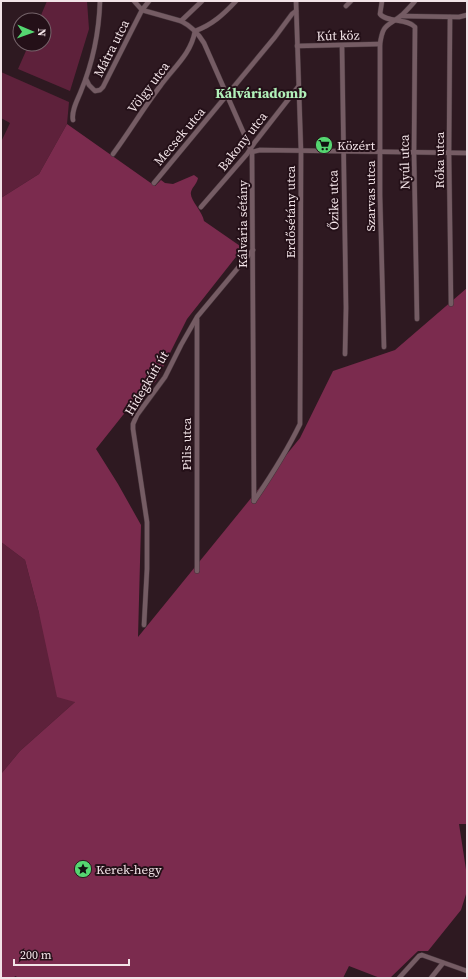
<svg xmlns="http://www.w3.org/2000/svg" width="468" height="979" font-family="'Source Serif 4',serif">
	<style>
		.green { fill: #5e213b }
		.forest { fill: #7b2b4e }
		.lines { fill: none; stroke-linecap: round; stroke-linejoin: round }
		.street-casing { stroke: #46353b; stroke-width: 5.5 }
		.street { stroke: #755c64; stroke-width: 4.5 }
		.labels { text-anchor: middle; stroke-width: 4; stroke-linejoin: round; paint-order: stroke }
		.street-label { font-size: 13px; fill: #f2e3e7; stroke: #241018 }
		.poi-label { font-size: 13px; fill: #f2e3e7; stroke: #241018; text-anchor: start }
		.neighbourhood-label { font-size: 14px; font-weight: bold; fill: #b1f1b9; stroke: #241018 }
	</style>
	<rect width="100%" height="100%" fill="#2e1921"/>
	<g class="green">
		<polygon points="47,1 87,1 89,29 70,91 18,69 29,44 44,44 44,20 39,20"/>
		<polygon points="1,72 69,102 67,124 39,174 1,198 1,142 10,123 1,118"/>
		<polygon points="1,542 25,560 39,613 75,702 20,751 1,774"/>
	</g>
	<path class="forest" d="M67,124L155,186L161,180L165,183L173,184L194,175L198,178C197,184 192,187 191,192C189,199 203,212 204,221L243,248L187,319L156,381L123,415L96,449L118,484L141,525L138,637L300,438L333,371L395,350L467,288V824H459L467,876V891L461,910L428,951H418L390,978H380L349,966L343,978H17L16,976L12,978H1V774L20,751L75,702L57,697L39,613L25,560L1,542V198L39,174Z"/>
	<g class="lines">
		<defs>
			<g id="street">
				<path d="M134,1L142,10L181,21C191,26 198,33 204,43L252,152L254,501"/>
				<path d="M382,1L380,14C387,23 407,18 415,27L414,153L417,319"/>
				<polyline points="346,6 351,1"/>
				<polyline points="401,16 459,17 467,15"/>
				<polyline points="450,17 449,153 451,304"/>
				<polyline points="181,21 202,1"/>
				<path d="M195,31C212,25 224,14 236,1"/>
				<polyline points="297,46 380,44"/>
				<polyline points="342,46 346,308 345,354"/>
				<polyline points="86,79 89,85 95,91 100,90 103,87 142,10 149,1"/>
				<path d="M73,120C71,111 78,99 81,91C93,62 99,32 100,1"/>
				<polyline points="252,152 260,150 467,153"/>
				<path d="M113,154C130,131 144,107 161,85C174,67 191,54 195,31"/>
				<polyline points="154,183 275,37 292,14 296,11"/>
				<polyline points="201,207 247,154 255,142 298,87"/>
				<path d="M384,347L380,195V44C383,23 387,27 402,15C406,11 411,6 415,1"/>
				<path d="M254,501C271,476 287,451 300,424L301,152L296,1"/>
				<polyline points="197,571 197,319"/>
				<polyline points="144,625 147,569 147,522 133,429 133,424 137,415 165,377 181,345 197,317 253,250"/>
				<polyline points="399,978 419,956 422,955 467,971"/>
				<polyline points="431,978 443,963"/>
			</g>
		</defs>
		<use href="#street" class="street-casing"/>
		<use href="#street" class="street"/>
	</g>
	<defs>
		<symbol id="supermarket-disc" viewBox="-11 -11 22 22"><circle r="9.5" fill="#55d671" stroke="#241018"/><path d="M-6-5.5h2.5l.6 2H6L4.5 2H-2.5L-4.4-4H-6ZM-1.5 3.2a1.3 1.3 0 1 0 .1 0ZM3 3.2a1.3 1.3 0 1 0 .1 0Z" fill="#111"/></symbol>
		<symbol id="sight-disc" viewBox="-11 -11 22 22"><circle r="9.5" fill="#55d671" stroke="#241018"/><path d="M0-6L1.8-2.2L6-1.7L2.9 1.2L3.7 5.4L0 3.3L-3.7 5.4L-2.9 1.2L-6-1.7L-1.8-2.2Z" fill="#111"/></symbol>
	</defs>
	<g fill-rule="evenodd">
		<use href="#supermarket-disc" x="314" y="135" width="20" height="20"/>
		<use href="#sight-disc" x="73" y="859" width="20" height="20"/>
	</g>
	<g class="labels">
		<g class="street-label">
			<text transform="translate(338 35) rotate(-1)" y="5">Kút köz</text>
			<text transform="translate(111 48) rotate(-63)" y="5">Mátra utca</text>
			<text transform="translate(148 87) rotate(-53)" y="5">Völgy utca</text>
			<text transform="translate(179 136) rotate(-50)" y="5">Mecsek utca</text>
			<text transform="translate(242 141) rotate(-52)" y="5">Bakony utca</text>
			<text transform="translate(439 160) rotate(-90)" y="5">Róka utca</text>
			<text transform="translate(404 162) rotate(-91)" y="5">Nyúl utca</text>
			<text transform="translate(370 196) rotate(-90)" y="5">Szarvas utca</text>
			<text transform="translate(333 200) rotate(-91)" y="5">Őzike utca</text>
			<text transform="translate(290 212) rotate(-90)" y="5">Erdősétány utca</text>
			<text transform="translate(242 224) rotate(-90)" y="5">Kálvária sétány</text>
			<text transform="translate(146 383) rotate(-59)" y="5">Hidegkúti út</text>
			<text transform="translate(186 444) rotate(-90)" y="5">Pilis utca</text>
		</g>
		<g class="poi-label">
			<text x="337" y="150">Közért</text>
			<text x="96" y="874">Kerek-hegy</text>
		</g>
		<g class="neighbourhood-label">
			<text x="261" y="98">Kálváriadomb</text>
		</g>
	</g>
	<rect width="468" height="979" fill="none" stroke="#f2e3e7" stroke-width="4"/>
	<g transform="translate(32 32) rotate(92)"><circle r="19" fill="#241018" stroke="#76646b"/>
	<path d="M0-3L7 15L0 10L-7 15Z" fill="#55d671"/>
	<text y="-6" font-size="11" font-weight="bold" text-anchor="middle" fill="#f2e3e7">N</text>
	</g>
	<path d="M14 959v6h115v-6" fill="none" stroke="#f2e3e7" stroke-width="2"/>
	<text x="20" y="959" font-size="12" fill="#f2e3e7" stroke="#241018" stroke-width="3" paint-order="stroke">200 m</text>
</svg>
